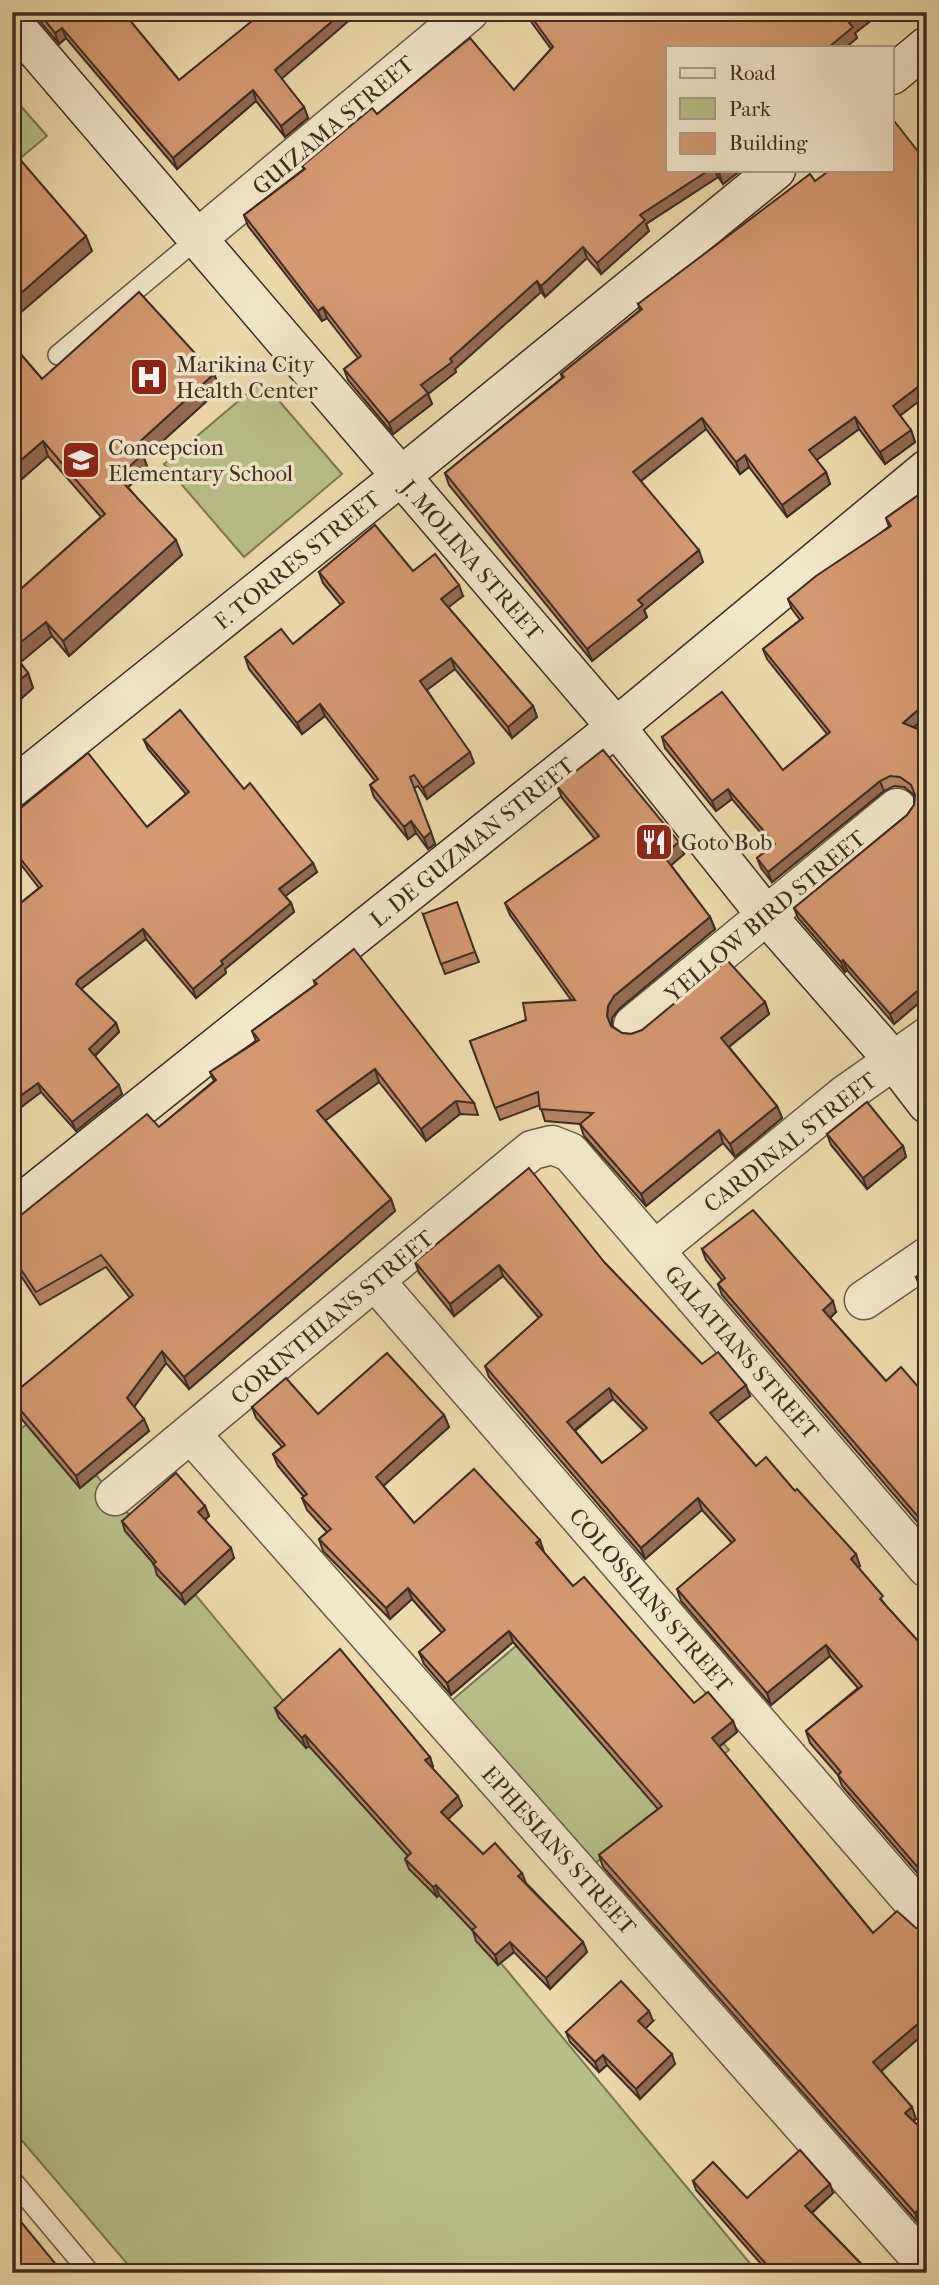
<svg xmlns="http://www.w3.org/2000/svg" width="939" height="2285" font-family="'IM FELL French Canon',serif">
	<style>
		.green { fill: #b9bf89; stroke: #7c7655; stroke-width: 2 }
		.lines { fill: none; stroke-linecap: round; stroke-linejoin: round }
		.lane-casing { stroke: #6a5844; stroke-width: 22 }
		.street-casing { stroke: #6a5844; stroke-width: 41 }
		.secondary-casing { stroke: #3e2d21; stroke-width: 41 }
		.lane { stroke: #f3e7c9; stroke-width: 19 }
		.street { stroke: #f3e7c9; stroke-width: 38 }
		.secondary { stroke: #f3e7c9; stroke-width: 38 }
		.wall { fill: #b58463; stroke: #3e2d21; stroke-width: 2; fill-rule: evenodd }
		.shaded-wall { fill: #936b50; stroke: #3e2d21; stroke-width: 2 }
		.building { fill: #d29973; stroke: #3e2d21; stroke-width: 2; fill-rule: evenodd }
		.labels { text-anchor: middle; stroke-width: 7; stroke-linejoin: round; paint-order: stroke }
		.street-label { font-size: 23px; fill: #3e2d21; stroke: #f3e7c9 }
		.poi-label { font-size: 23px; fill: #3e2d21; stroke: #f3e7c9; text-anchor: start }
	</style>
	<rect width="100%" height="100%" fill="#eddaac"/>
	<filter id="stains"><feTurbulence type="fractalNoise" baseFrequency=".00286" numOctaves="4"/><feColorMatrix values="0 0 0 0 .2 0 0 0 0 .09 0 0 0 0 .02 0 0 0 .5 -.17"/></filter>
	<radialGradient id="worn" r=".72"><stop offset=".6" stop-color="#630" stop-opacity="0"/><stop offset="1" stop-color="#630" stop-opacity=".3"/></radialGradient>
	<g class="green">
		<polygon points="12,96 47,136 12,165"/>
		<polygon points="262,381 342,474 244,557 164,464"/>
		<polygon points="43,1411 758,2273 135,2273 12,2129 12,1436"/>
		<polygon points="588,1585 729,1750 585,1872 444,1707"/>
	</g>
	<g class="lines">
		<defs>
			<g id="lane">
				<polyline points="58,355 198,238"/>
				<polyline points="12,2180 90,2273"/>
			</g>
			<g id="street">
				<polyline points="198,238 469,12"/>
				<polyline points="633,1025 897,808"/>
				<polyline points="655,1250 846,1094 927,1037"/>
				<polyline points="375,1281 927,1918"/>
				<polyline points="864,1300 927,1257"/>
				<polyline points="191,1434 927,2266"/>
				<polyline points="115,1496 532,1150 552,1145 570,1152 927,1568"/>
			</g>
			<g id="secondary">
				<polyline points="12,22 616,727 766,915 894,1061 927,1104"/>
				<polyline points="892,75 927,46"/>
				<polyline points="12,788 400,477 776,170"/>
				<polyline points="12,1210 616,727 927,469"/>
			</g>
		</defs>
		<use href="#lane" class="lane-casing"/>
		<use href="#street" class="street-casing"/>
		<use href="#secondary" class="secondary-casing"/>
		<use href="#lane" class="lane"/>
		<use href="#street" class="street"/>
		<use href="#secondary" class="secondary"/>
	</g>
	<g class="wall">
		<polygon points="32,12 123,12 179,80 281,78 304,107 308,118 285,137 256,101 177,169 66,38 59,44"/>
		<polygon points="524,12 882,12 855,33 857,38 846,47 668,47 668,170 741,170 723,184 718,177 646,224 649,231 601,274 587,258 545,297 541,292 455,369 456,372 428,394 432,404 393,434 348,380 344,369 358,358 327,318 322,321 248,226 244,215 304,169 302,166 377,114 514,90 551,49"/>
		<polygon points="638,304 900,416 911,430 915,442 885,464 859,429 816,460 826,472 830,484 787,517 749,467 740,474 706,429 641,481 703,562 644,610 647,617 592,661 449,485 445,473 562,378 561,374 640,310"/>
		<polygon points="12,344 42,379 214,374 220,389 144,458 148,469 128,487 182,555 69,656 52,636 20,662 28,673 33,688 12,707 12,597 101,517 48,456 14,486 12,484"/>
		<polygon points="927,489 927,716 914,727 927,733 927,996 894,1024 847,970 845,972 798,918 794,908 907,815 914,805 914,795 904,787 894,786 884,791 772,882 761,868 757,858 772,846 732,799 716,811 665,748 662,737 783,770 827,734 767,659 763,649 800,620 792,609 788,599 889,527 886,518"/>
		<polygon points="413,571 463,596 448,607 533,706 537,717 512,738 455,669 427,690 474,763 427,799 418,786 414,788 435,844 428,849 416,833 408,839 374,797 370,785 375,781 325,716 302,734 249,669 245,657 293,644 341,605 323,583 319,572"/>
		<polygon points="144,740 244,789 317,872 285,896 291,903 294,912 225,969 226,973 196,998 146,939 81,989 116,1023 119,1032 95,1056 122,1094 76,1131 41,1092 12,1114 12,910 39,888 12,853 12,815 147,827 186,794 148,749"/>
		<polygon points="557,786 684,854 671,865 710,917 715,929 619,1009 612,1018 612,1026 622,1033 631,1034 765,1002 769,1014 729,1047 777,1106 782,1118 735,1157 723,1143 646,1206 584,1136 580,1124 545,1121 540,1105 500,1120 470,1041 526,1020 571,1000 510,915 505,903 595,839 562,798"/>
		<polygon points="423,914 475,952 479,962 445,974"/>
		<polygon points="314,981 474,1103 478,1115 460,1114 426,1141 379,1082 325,1120 391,1199 395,1211 189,1389 166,1363 134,1407 149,1431 80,1488 14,1410 12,1404 12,1395 130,1298 106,1267 40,1305 12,1262 12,1217 21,1215 159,1127 214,1081 210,1072 256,1041 252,1031 315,985"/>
		<polygon points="827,1134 903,1146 906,1157 867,1189 831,1145"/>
		<polygon points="702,1249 836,1312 830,1318 886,1381 927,1397 927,1533 722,1295 718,1284 722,1280 706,1260"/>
		<path d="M415,1262L605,1263L702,1364L750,1396L717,1421L756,1466L860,1566L858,1568L887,1607L927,1651V1884L842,1786L838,1775L810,1743L806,1731L858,1688L830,1656L771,1705L681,1601L677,1589L732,1543L702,1510L645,1559L489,1377L485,1366L539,1318L503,1276L454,1316L419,1273ZM613,1399L644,1431L602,1463L575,1431Z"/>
		<polygon points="927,1270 927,1295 920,1288 916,1277"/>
		<polygon points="252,1407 318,1414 444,1415 449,1427 383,1486 414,1523 543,1552 573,1586 694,1703 733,1721 737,1732 719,1747 873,1933 916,1928 927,1928 927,2031 881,2071 916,2119 913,2121 927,2134 927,2216 919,2224 603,1867 599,1855 658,1809 513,1642 451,1695 424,1664 419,1652 442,1633 412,1599 390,1619 323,1551 319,1539 327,1532 307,1510 302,1498 304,1497 278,1466 273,1454 282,1447 256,1418"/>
		<polygon points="205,1506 209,1516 205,1520 234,1558 185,1604 157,1575 154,1564 125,1531 122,1521"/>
		<polygon points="275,1708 430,1757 433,1767 432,1768 462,1806 448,1819 483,1854 526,1883 583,1942 587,1952 550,1989 514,1952 498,1965 476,1941 473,1931 439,1895 437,1897 409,1869 405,1859 408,1856 309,1746 306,1748 279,1718"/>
		<polygon points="653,2021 645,2028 675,2064 640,2099 607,2065 599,2072 570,2042 566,2032"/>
		<polygon points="693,2181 747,2198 833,2193 812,2213 870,2273 769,2273 696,2190"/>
	</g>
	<g class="shaded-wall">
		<polygon points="343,12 359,12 279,81 275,70"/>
		<polygon points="864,12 882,12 855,33 857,38 846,47 829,47 849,23"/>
		<polygon points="62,28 66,38 59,44 55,33"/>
		<polygon points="253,90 256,101 177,169 173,158"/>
		<polygon points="304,107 308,118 285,137 281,126"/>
		<polygon points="709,170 715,170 718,177 646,224 649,231 601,274 597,263 640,215"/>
		<polygon points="723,170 741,170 723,184 719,173"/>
		<polygon points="86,236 92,251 12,320 12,301"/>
		<polygon points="583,247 587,258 545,297 541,286"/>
		<polygon points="537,281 541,292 455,369 456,372 428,394 432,404 393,434 389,423 421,385"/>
		<polygon points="323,307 327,318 322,321 318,311"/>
		<polygon points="214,374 220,389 144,458 148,469 124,491 118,477 135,446"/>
		<polygon points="927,380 927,395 897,418 893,406"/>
		<polygon points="855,417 859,429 814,462 809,450"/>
		<polygon points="702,418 706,429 637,484 633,472"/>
		<polygon points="911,430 915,442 885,464 880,452"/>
		<polygon points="43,441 48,456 14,486 12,482 12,468"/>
		<polygon points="745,455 749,467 740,474 736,462"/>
		<polygon points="826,472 830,484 787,517 782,505"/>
		<polygon points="176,540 182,555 69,656 63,641"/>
		<polygon points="699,550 703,562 644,610 647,617 592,661 587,649 638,600"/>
		<polygon points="459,585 463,596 445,610 441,599"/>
		<polygon points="46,622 52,636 16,666 12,655 12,649"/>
		<polygon points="451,658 455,669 424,692 420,681"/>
		<polygon points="28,673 33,688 12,707 12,687"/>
		<polygon points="927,702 927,716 907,733 903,723"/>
		<polygon points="320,704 325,716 302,734 297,723"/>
		<polygon points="533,706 537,717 512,738 508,727"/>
		<polygon points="470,752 474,763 427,799 423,788"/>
		<polygon points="880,781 884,791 772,882 768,872"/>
		<polygon points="728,789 732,799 716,811 712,801"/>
		<polygon points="411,821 416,833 408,839 404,827"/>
		<polygon points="431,832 435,844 428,849 424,838"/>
		<polygon points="679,842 684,854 668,868 663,855"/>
		<polygon points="313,863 317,872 283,898 279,889"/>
		<polygon points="291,903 294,912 225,969 226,973 196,998 193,989 221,961"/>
		<polygon points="710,917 715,929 619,1009 612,1018 611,1028 607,1016 608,1006 614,996"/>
		<polygon points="143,929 146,939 81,989 76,984 78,980"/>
		<polygon points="843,960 847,970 845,972 841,962"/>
		<polygon points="923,986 927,996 894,1024 890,1014"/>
		<polygon points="765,1002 769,1014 725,1050 721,1038"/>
		<polygon points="116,1023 119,1032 92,1058 89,1049"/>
		<polygon points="375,1069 379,1082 322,1123 317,1111"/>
		<polygon points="38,1083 41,1092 12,1114 12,1102"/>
		<polygon points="119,1085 122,1094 76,1131 72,1122"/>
		<polygon points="456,1101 460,1114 426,1141 421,1129"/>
		<polygon points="777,1106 782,1118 735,1157 730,1144"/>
		<polygon points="719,1130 723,1143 646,1206 641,1194"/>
		<polygon points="903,1146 906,1157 867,1189 863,1178"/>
		<polygon points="391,1199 395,1211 189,1389 184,1377"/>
		<polygon points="499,1265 503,1276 454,1316 450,1304"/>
		<polygon points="833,1301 836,1312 827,1320 823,1310"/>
		<polygon points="162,1351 166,1363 131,1411 127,1398"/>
		<polygon points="746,1385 750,1396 714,1424 710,1413"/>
		<polygon points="609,1388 613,1399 571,1433 567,1422"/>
		<polygon points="444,1415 449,1427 380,1489 376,1477"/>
		<polygon points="144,1419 149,1431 80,1488 76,1476"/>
		<polygon points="698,1498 702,1510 645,1559 641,1548"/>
		<polygon points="205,1506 209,1516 201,1523 198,1512"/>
		<polygon points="540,1540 544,1552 536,1543"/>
		<polygon points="231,1548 234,1558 185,1604 181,1594"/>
		<polygon points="856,1554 860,1566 855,1571 851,1559"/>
		<polygon points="408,1588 412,1599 390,1619 386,1608"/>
		<polygon points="509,1631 513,1642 451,1695 447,1683"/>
		<polygon points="826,1645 830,1656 771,1705 767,1693"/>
		<polygon points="733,1721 737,1732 716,1749 712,1738"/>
		<polygon points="305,1735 309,1746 306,1748 302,1738"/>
		<polygon points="430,1757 433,1767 429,1771 425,1760"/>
		<polygon points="458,1796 462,1806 445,1822 441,1812"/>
		<polygon points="522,1873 526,1883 522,1887 518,1876"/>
		<polygon points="436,1885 439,1895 437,1897 433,1887"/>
		<polygon points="510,1942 514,1952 498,1965 495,1955"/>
		<polygon points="583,1942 587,1952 550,1989 546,1978"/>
		<polygon points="649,2011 653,2021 642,2032 638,2021"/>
		<polygon points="927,2016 927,2031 878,2074 873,2062"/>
		<polygon points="672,2054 675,2064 640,2099 636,2089"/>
		<polygon points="603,2055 607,2065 599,2072 595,2062"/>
		<polygon points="912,2107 916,2119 909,2124 905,2113"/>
		<polygon points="830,2184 833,2193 808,2216 805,2206"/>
		<polygon points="927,2200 927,2216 919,2224 915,2213"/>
	</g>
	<g class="building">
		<polygon points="38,12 123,12 179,80 263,12 343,12 275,70 304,107 281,126 253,90 173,158 62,28 55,33"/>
		<polygon points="528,12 864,12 849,23 853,27 829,47 668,47 668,170 709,170 640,215 645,220 597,263 583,247 541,286 537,281 450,359 452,362 421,385 428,393 389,423 344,369 361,356 323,307 318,311 244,215 305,169 302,166 372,108 377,114 470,38 514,90 553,47"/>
		<polygon points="895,122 927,163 927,380 893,406 911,430 880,452 855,417 809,450 826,472 782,505 745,455 736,462 702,418 633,472 699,550 638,600 643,605 587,649 445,473 564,377 561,374 642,309 638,304 810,174 815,181 830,170 892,170 892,124"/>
		<polygon points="17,156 86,236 12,301 12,161"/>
		<polygon points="139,292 214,374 135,446 143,454 118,477 176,540 63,641 46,622 12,649 12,597 105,514 43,441 12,468 12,344 42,379"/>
		<polygon points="927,489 927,702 903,723 927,733 927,990 923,986 890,1014 843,960 841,962 794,908 907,815 914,805 915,795 911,785 900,777 890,776 880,781 768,872 757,858 775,844 728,789 712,801 662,737 722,692 783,770 830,732 763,649 803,618 788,599 816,576 891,526 886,518"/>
		<polygon points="375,525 413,571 435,554 459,585 441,599 533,706 508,727 451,658 420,681 470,752 423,788 414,775 410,777 431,832 424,838 411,821 404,827 370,785 378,779 320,704 297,723 245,657 281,629 293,644 344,602 319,572"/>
		<polygon points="12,653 28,673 12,687"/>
		<polygon points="180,710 244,789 250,783 313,863 279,889 291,903 221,961 223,964 193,989 143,929 78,980 76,984 116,1023 89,1049 119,1085 72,1122 38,1083 12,1102 12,910 42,886 12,848 12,815 88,753 147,827 189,792 144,740"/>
		<polygon points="603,750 679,842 663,855 710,917 614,996 608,1006 607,1016 611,1026 622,1033 631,1034 642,1030 727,960 765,1002 721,1038 777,1106 730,1144 719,1130 641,1194 580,1124 593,1113 540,1109 538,1092 495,1108 470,1041 526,1020 523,1003 575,1000 505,903 599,836 557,786"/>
		<polygon points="457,902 475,952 441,964 423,914"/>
		<polygon points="354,949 474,1103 456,1101 421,1129 375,1069 317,1111 391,1199 184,1377 162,1351 127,1398 144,1419 76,1476 12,1400 12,1395 133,1295 101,1255 36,1292 12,1256 12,1217 21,1215 147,1114 159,1127 216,1080 210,1072 259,1040 252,1031 317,984 314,981"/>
		<polygon points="867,1102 903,1146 863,1178 827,1134"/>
		<path d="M529,1168L605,1263L702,1364L718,1352L746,1385L710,1413L756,1466L766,1457L795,1491L797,1489L856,1554L851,1559L883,1596L880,1599L927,1651V1878L838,1775L841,1772L806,1731L862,1686L826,1645L767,1693L677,1589L735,1540L698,1498L641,1548L485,1366L542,1315L499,1265L450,1304L415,1262ZM609,1388L647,1428L602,1463L567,1422Z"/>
		<polygon points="753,1210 833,1301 823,1310 886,1381 901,1367 927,1397 927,1527 718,1284 725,1278 702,1249"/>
		<polygon points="927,1270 927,1289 916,1277"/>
		<polygon points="387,1353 444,1415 376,1477 414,1523 474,1469 540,1540 536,1543 573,1586 584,1577 694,1703 708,1692 733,1721 712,1738 873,1933 897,1911 916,1928 927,1928 927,2016 873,2062 912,2107 905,2113 927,2134 927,2200 915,2213 599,1855 662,1806 509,1631 447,1683 419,1652 445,1630 408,1588 386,1608 319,1539 331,1529 302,1498 307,1494 273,1454 285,1445 252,1407 286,1378 318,1414"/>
		<polygon points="176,1473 205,1506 198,1512 231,1548 181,1594 153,1564 156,1562 122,1521"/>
		<polygon points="340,1649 430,1757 425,1760 458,1796 441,1812 483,1854 495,1843 522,1873 518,1876 583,1942 546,1978 510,1942 495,1955 472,1930 476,1927 436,1885 433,1887 405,1859 411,1853 305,1735 302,1738 275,1708"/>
		<polygon points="621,1981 649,2011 638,2021 672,2054 636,2089 603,2055 595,2062 566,2032"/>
		<polygon points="800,2150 830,2184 805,2206 870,2273 774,2273 693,2181 713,2162 747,2198"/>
		<polygon points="12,2211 63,2273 12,2273"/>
	</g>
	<defs>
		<symbol id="hospital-square" viewBox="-11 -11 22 22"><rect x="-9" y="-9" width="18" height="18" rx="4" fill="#8f2418" stroke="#f3e7c9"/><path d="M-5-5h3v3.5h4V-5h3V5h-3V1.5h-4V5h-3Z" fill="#fff"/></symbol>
		<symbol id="school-square" viewBox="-11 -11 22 22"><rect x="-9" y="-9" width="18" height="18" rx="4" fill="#8f2418" stroke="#f3e7c9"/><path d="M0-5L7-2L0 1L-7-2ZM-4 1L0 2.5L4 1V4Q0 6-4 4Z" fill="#fff"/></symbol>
		<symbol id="restaurant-square" viewBox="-11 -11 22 22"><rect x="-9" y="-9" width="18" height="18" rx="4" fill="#8f2418" stroke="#f3e7c9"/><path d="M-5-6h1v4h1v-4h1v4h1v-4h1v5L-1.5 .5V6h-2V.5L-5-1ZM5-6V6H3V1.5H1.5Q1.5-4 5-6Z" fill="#fff"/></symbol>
	</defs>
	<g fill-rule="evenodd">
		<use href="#hospital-square" x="127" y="355" width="44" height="44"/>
		<use href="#school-square" x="59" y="438" width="44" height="44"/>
		<use href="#restaurant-square" x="632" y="820" width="44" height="44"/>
	</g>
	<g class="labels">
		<g class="street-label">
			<text transform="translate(333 125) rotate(-40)" y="8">GUIZAMA STREET</text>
			<text transform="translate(297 560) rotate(-39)" y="8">F. TORRES STREET</text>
			<text transform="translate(472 560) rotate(49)" y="8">J. MOLINA STREET</text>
			<text transform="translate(472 842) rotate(-39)" y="8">L. DE GUZMAN STREET</text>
			<text transform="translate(765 916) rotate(-40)" y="8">YELLOW BIRD STREET</text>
			<text transform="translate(790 1142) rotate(-38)" y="8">CARDINAL STREET</text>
			<text transform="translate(332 1317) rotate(-40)" y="8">CORINTHIANS STREET</text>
			<text transform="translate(742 1352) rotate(49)" y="8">GALATIANS STREET</text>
			<text transform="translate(651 1600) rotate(49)" y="8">COLOSSIANS STREET</text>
			<text transform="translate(559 1850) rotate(48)" y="8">EPHESIANS STREET</text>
		</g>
		<g class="poi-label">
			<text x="176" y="372">Marikina City<tspan x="176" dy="26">Health Center</tspan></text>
			<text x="108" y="455">Concepcion<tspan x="108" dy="26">Elementary School</tspan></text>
			<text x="681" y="850">Goto Bob</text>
		</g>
	</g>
	<rect width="939" height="2285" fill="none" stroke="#eddaac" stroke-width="42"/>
	<rect x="14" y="14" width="911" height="2257" fill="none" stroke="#3e2d21" stroke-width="3.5"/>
	<rect x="21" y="21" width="897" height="2243" fill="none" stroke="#3e2d21" stroke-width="2"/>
	<rect x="666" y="46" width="228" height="126" fill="#f3e7c9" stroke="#ab9d86" stroke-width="2"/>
	<rect x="680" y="68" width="35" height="10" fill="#f3e7c9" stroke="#ab9d86" stroke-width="2"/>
	<text x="729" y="80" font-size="21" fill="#3e2d21">Road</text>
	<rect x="680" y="98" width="35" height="21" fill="#b9bf89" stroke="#ab9d86" stroke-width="2"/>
	<text x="729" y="116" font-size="21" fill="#3e2d21">Park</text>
	<rect x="680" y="133" width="35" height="21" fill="#d29973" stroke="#ab9d86" stroke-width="2"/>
	<text x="729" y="150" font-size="21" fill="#3e2d21">Building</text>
	<rect width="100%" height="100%" filter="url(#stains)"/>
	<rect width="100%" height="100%" fill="url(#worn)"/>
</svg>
